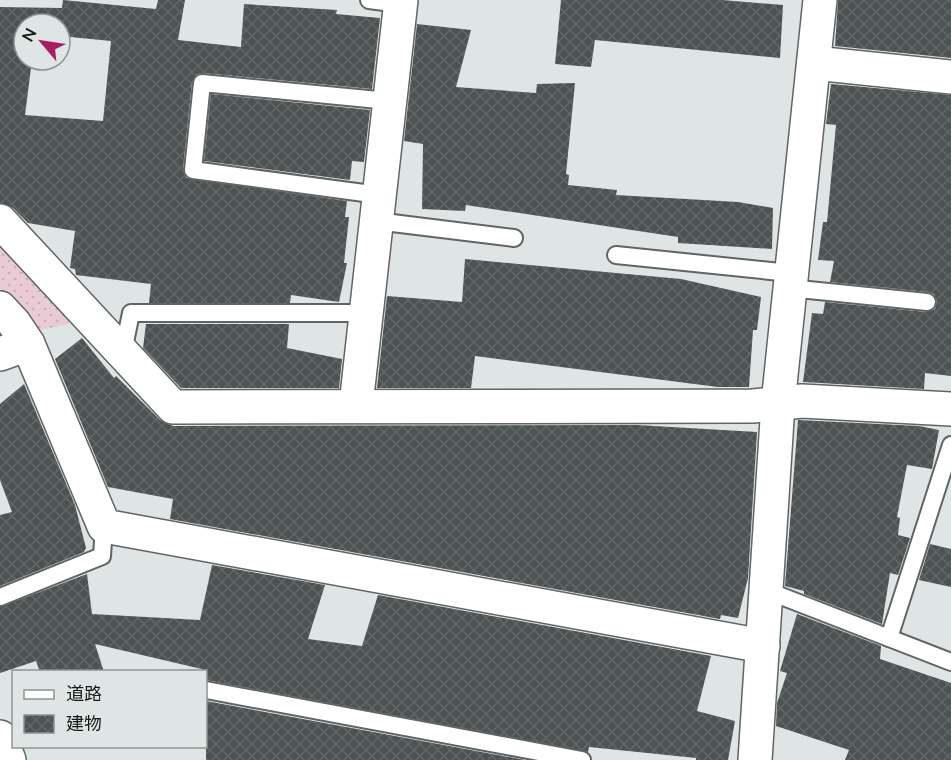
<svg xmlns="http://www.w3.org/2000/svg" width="951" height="760" font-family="Lato,'Noto Sans JP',sans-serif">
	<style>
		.park { fill: url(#park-dots) }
		.building { fill: url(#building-cross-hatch); fill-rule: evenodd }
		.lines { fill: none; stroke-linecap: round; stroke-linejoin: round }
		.service-casing { stroke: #5f6565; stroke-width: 20 }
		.minor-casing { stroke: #5f6565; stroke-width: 36 }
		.tertiary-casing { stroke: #5f6565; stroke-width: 36 }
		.service { stroke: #fff; stroke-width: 16 }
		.minor { stroke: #fff; stroke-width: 33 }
		.tertiary { stroke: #fff; stroke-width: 33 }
	</style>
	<defs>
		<pattern id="park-dots" width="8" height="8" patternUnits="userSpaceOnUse" patternTransform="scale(1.5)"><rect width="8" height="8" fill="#eacbd5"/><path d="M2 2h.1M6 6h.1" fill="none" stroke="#c8aeb6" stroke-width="1.8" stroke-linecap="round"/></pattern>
		<pattern id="building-cross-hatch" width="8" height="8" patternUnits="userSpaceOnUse" patternTransform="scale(1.5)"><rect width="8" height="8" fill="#4c5352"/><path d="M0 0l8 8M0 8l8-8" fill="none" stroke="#626867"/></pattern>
	</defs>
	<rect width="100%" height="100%" fill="#dee5e4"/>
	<polygon class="park" points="0,237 73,316 68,324 31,332 0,298"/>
	<g class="building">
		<path d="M63,0L156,9L158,0H185L178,40L241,47L244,4L337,10L336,14L380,18L372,89L203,73L197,74L192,82L183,169L186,178L347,201L345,217H349L344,263H347L339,302L291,295L290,303H149L151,284L76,275L75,269L70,268L75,231L28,223L13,208L0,203V7L62,8ZM24,24H60V36L111,41L103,121L25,115L32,60H24Z"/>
		<polygon points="561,0 722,0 783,5 780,58 595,40 591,67 555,64"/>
		<polygon points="838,0 951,0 951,58 835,46"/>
		<polygon points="417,24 471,30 456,87 536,93 537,84 575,83 566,174 569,175 568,185 617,190 616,195 738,202 773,208 772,249 678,243 678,237 466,205 465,211 422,209 423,144 404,141"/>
		<polygon points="831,84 951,95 951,376 925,373 924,389 803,382 812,313 823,314 825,302 926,312 935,309 937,302 934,294 928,292 830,282 834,261 818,260 823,222 827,222 836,125 826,124"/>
		<polygon points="211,94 370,110 364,162 352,161 350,180 204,161"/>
		<polygon points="465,259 681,279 761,297 757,330 753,330 749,387 718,387 475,356 471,388 377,388 387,296 462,302"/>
		<polygon points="146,324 289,324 287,348 342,359 339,388 181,388 143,348"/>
		<polygon points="82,338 114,378 116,376 160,420 173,426 637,425 757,432 748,578 738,618 721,615 720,619 170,519 173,499 108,487 55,359"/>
		<polygon points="24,384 75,505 86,548 84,552 0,586 0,515 12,512 0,480 0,404"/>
		<polygon points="798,420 919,426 939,430 932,469 907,465 897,517 900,518 898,535 910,538 898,575 890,573 882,624 804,594 804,591 785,586"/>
		<polygon points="930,544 951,549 951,587 919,580"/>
		<polygon points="212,565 325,585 308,639 362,646 378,595 711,656 697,711 735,721 728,760 696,760 696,758 589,747 588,752 206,680 206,670 95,644 104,672 40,672 36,661 0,673 0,607 87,574 92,614 200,620"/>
		<polygon points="797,614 881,646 880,659 951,683 951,760 845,760 849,750 776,726 777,703 787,673 780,671"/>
		<polygon points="206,701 525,760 206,760"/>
	</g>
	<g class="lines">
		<defs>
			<g id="service">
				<polyline points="369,0 400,4"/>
				<polyline points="379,195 193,170 202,83 389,101"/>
				<polyline points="376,221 514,238"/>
				<polyline points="616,255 790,273"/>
				<polyline points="789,288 927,302"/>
				<polyline points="123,352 131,313 366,313"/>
				<polyline points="768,591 951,662"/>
				<polyline points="0,597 102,556 104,526"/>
				<polyline points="889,638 951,445"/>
				<polyline points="206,690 582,760"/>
			</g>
			<g id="minor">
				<polyline points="814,63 951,77"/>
				<polyline points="0,221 173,407 753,406 802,401 951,409"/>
				<polyline points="0,308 14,323 28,344 104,526 763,646"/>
				<polyline points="0,354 28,344"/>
				<polyline points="356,405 401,0"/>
				<polyline points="0,737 9,760"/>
			</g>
			<polyline id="tertiary" points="755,760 778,404 820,0"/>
		</defs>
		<use href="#service" class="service-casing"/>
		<use href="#minor" class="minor-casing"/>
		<use href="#tertiary" class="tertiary-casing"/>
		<use href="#service" class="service"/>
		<use href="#minor" class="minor"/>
		<use href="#tertiary" class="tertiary"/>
	</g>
	<rect x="12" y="670" width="195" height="78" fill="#dee5e4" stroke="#8e9493" stroke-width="1.5"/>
	<rect x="24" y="690" width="30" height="9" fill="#ffffff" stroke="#8e9493" stroke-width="1.5"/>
	<text x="66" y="700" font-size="18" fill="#171a19">道路</text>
	<rect x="24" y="715" width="30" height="18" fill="url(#building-cross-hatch)" stroke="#8e9493" stroke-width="1.5"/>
	<text x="66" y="730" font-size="18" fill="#171a19">建物</text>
	<g transform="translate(42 42) rotate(299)"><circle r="28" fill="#dee5e4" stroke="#8e9493" stroke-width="1.5"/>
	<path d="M0-4.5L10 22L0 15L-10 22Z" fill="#a91e61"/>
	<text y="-9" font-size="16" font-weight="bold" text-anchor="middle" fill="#171a19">N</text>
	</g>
</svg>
